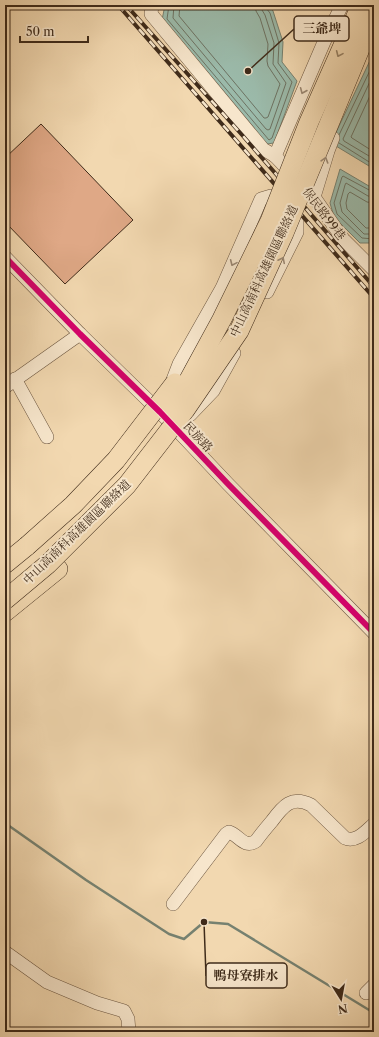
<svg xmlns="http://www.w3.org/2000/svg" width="379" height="1037" font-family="'Libre Caslon Text','Noto Serif TC',serif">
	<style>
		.water { fill: #9bbaaa; stroke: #768170 }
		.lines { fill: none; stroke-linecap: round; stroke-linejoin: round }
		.shore { stroke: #6d7262; stroke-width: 1 }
		.stream { stroke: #768170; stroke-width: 2.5 }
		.building { fill: #dfa886; stroke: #3f2b1a }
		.minor-casing { stroke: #6c5640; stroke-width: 14 }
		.highway-casing { stroke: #3f2b1a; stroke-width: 20 }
		.minor { stroke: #f7e6cc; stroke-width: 13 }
		.highway { stroke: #f2d8b0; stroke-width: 19 }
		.rail-casing { stroke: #3f2b1a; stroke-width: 4 }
		.rail { stroke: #f7e6cc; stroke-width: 2.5; stroke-dasharray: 8; stroke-linecap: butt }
		.highway-bridge-casing { stroke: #3f2b1a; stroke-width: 20; stroke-linecap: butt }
		.highway-bridge { stroke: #f2d8b0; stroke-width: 19 }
		.cycleway-casing { stroke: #f7e6cc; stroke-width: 8 }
		.cycleway { stroke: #d6006c; stroke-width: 6 }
		.oneway { stroke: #988265 }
		.oneway2 { stroke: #9b8873 }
		.labels { text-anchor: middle; stroke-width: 4; stroke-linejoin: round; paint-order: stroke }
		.street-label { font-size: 12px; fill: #3f2b1a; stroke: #f7e6cc }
		.leader { fill: none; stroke: #3f2b1a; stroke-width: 1.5 }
		.callout-dot { fill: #3f2b1a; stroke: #f7e6cc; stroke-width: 1.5 }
		.callout { fill: #f7e6cc; stroke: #3f2b1a; stroke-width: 1.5 }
		.callout-label { font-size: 13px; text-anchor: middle; font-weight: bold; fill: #3f2b1a }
	</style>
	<rect width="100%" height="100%" fill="#f2d8b0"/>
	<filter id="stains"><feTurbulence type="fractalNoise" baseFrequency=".005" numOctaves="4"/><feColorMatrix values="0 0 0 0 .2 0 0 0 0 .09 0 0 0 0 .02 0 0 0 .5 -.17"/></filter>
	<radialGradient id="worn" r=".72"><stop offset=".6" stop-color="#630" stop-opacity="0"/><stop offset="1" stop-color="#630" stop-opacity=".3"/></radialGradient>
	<g class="water">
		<polygon points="165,5 269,5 273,11 283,42 282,62 297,81 274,143 267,144 162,20"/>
		<polygon points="374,52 374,169 331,143"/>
		<polygon points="340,169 374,189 374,243 360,243 334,217 330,203"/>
	</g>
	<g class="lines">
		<g class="shore">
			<polyline points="169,5 167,19 269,140 272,138 292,82 278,63 279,43 270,13 266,8 266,5"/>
			<polyline points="174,5 173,18 266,129 268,130 270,129 286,83 273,64 274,43 265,15 262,10 261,5"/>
			<polyline points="180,5 179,16 264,118 266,118 268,117 280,84 268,66 267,61 268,44 260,18 256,11 255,5"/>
			<polyline points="374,73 343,139 344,141 374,159"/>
			<polyline points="374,87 351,137 352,138 374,152"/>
			<polyline points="339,135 374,62"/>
			<polyline points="339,143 374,165"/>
			<polyline points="374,192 371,191 343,176 342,177 334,203 337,214 362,238 374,239"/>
			<polyline points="374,197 368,196 346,183 345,185 340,203 342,212 364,234 374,234"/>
			<polyline points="374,203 367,202 350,192 348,194 346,203 347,209 366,228 374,228"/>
		</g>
		<polyline class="stream" points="5,823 86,880 169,934 184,939 204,922 228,924 374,1013"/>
	</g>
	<polygon class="building" points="41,124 133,220 65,284 5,222 5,158"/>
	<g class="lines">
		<defs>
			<g id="minor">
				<polyline points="152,5 151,14 263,149 275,156 314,197 343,239 374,270"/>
				<polyline points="275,156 324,42 342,5"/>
				<polyline points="314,197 328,151 333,138"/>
				<polyline points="5,257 80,334 160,412 228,484 374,633"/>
				<polyline points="15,379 47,437"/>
				<polyline points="5,387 80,334"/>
				<polyline points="169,390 179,364 222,288 261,199 271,196 297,222 297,232 267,292"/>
				<polyline points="190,415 213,391 234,353"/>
				<path d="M173,904L226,834L229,832C239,835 244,849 256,841C261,834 266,828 272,821C283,806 292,795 311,805L345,838C356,843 366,831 374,824"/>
				<polyline points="5,952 47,982 97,1003 124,1011 128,1019 129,1032"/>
				<polyline points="366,993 374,985"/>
			</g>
			<g id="highway">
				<polyline points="5,564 27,546"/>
				<polyline points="5,612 58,569"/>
			</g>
		</defs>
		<use href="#minor" class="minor-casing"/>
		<use href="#highway" class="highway-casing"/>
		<use href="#minor" class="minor"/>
		<use href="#highway" class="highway"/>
		<defs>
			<g id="rail">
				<polyline points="118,5 374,298"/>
				<polyline points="126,5 243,136 374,287"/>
			</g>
		</defs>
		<use href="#rail" class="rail-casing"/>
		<use href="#rail" class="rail"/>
		<defs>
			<g id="highway-bridge">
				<polyline points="172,407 179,398 222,319 270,221 309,122 361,5"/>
				<polyline points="27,546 73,505 116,460 175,383"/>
				<polyline points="5,600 48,564 127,485 185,410 239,331 284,233 374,15"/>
			</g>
		</defs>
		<use href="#highway-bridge" class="highway-bridge-casing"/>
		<use href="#highway-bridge" class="highway-bridge"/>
		<defs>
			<polyline id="cycleway" points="5,257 80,334 160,412 228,484 374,633"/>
		</defs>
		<use href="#cycleway" class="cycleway-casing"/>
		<use href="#cycleway" class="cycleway"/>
	</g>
	<defs><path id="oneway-chevron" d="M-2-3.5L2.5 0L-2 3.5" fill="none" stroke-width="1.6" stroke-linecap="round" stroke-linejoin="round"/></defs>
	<use class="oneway" href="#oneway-chevron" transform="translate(339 54) rotate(114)"/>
	<g class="oneway2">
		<use href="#oneway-chevron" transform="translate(303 91) rotate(113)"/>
		<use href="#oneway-chevron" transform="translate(325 160) rotate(-73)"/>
		<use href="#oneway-chevron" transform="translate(282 260) rotate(-64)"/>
		<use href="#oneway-chevron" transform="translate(233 263) rotate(114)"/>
	</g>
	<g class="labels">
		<g class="street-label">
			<text transform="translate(324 214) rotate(53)" y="4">保民路99巷</text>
			<text transform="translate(264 271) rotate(-65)" y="4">中山高南科高雄園區聯絡道</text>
			<text transform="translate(198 437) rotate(47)" y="4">民族路</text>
			<text transform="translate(77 532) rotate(-44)" y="4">中山高南科高雄園區聯絡道</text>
		</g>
	</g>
	<path class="leader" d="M248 71L294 29M204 922L206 976"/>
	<g class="callout-dot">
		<circle cx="248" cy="71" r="4"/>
		<circle cx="204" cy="922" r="4"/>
	</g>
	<g class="callout">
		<rect x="294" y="16" width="55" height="25" rx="4"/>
		<rect x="206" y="963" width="81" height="25" rx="4"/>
	</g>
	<g class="callout-label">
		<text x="322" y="33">三爺埤</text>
		<text x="246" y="980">鴨母寮排水</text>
	</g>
	<rect width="379" height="1037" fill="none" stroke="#f2d8b0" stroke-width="20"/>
	<rect x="6" y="6" width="367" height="1025" fill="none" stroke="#3f2b1a" stroke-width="2"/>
	<rect x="10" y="10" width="359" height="1017" fill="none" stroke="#3f2b1a"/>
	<g transform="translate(341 999) rotate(169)" stroke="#f7e6cc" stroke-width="3" paint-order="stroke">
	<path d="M0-3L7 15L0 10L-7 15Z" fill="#3f2b1a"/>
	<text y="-6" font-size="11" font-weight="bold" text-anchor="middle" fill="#3f2b1a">N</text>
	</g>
	<path d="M20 36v6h68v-6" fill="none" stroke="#3f2b1a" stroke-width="2"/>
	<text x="26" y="36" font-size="12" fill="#3f2b1a" stroke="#f7e6cc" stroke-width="3" paint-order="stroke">50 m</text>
	<rect width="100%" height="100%" filter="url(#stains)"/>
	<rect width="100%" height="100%" fill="url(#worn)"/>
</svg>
